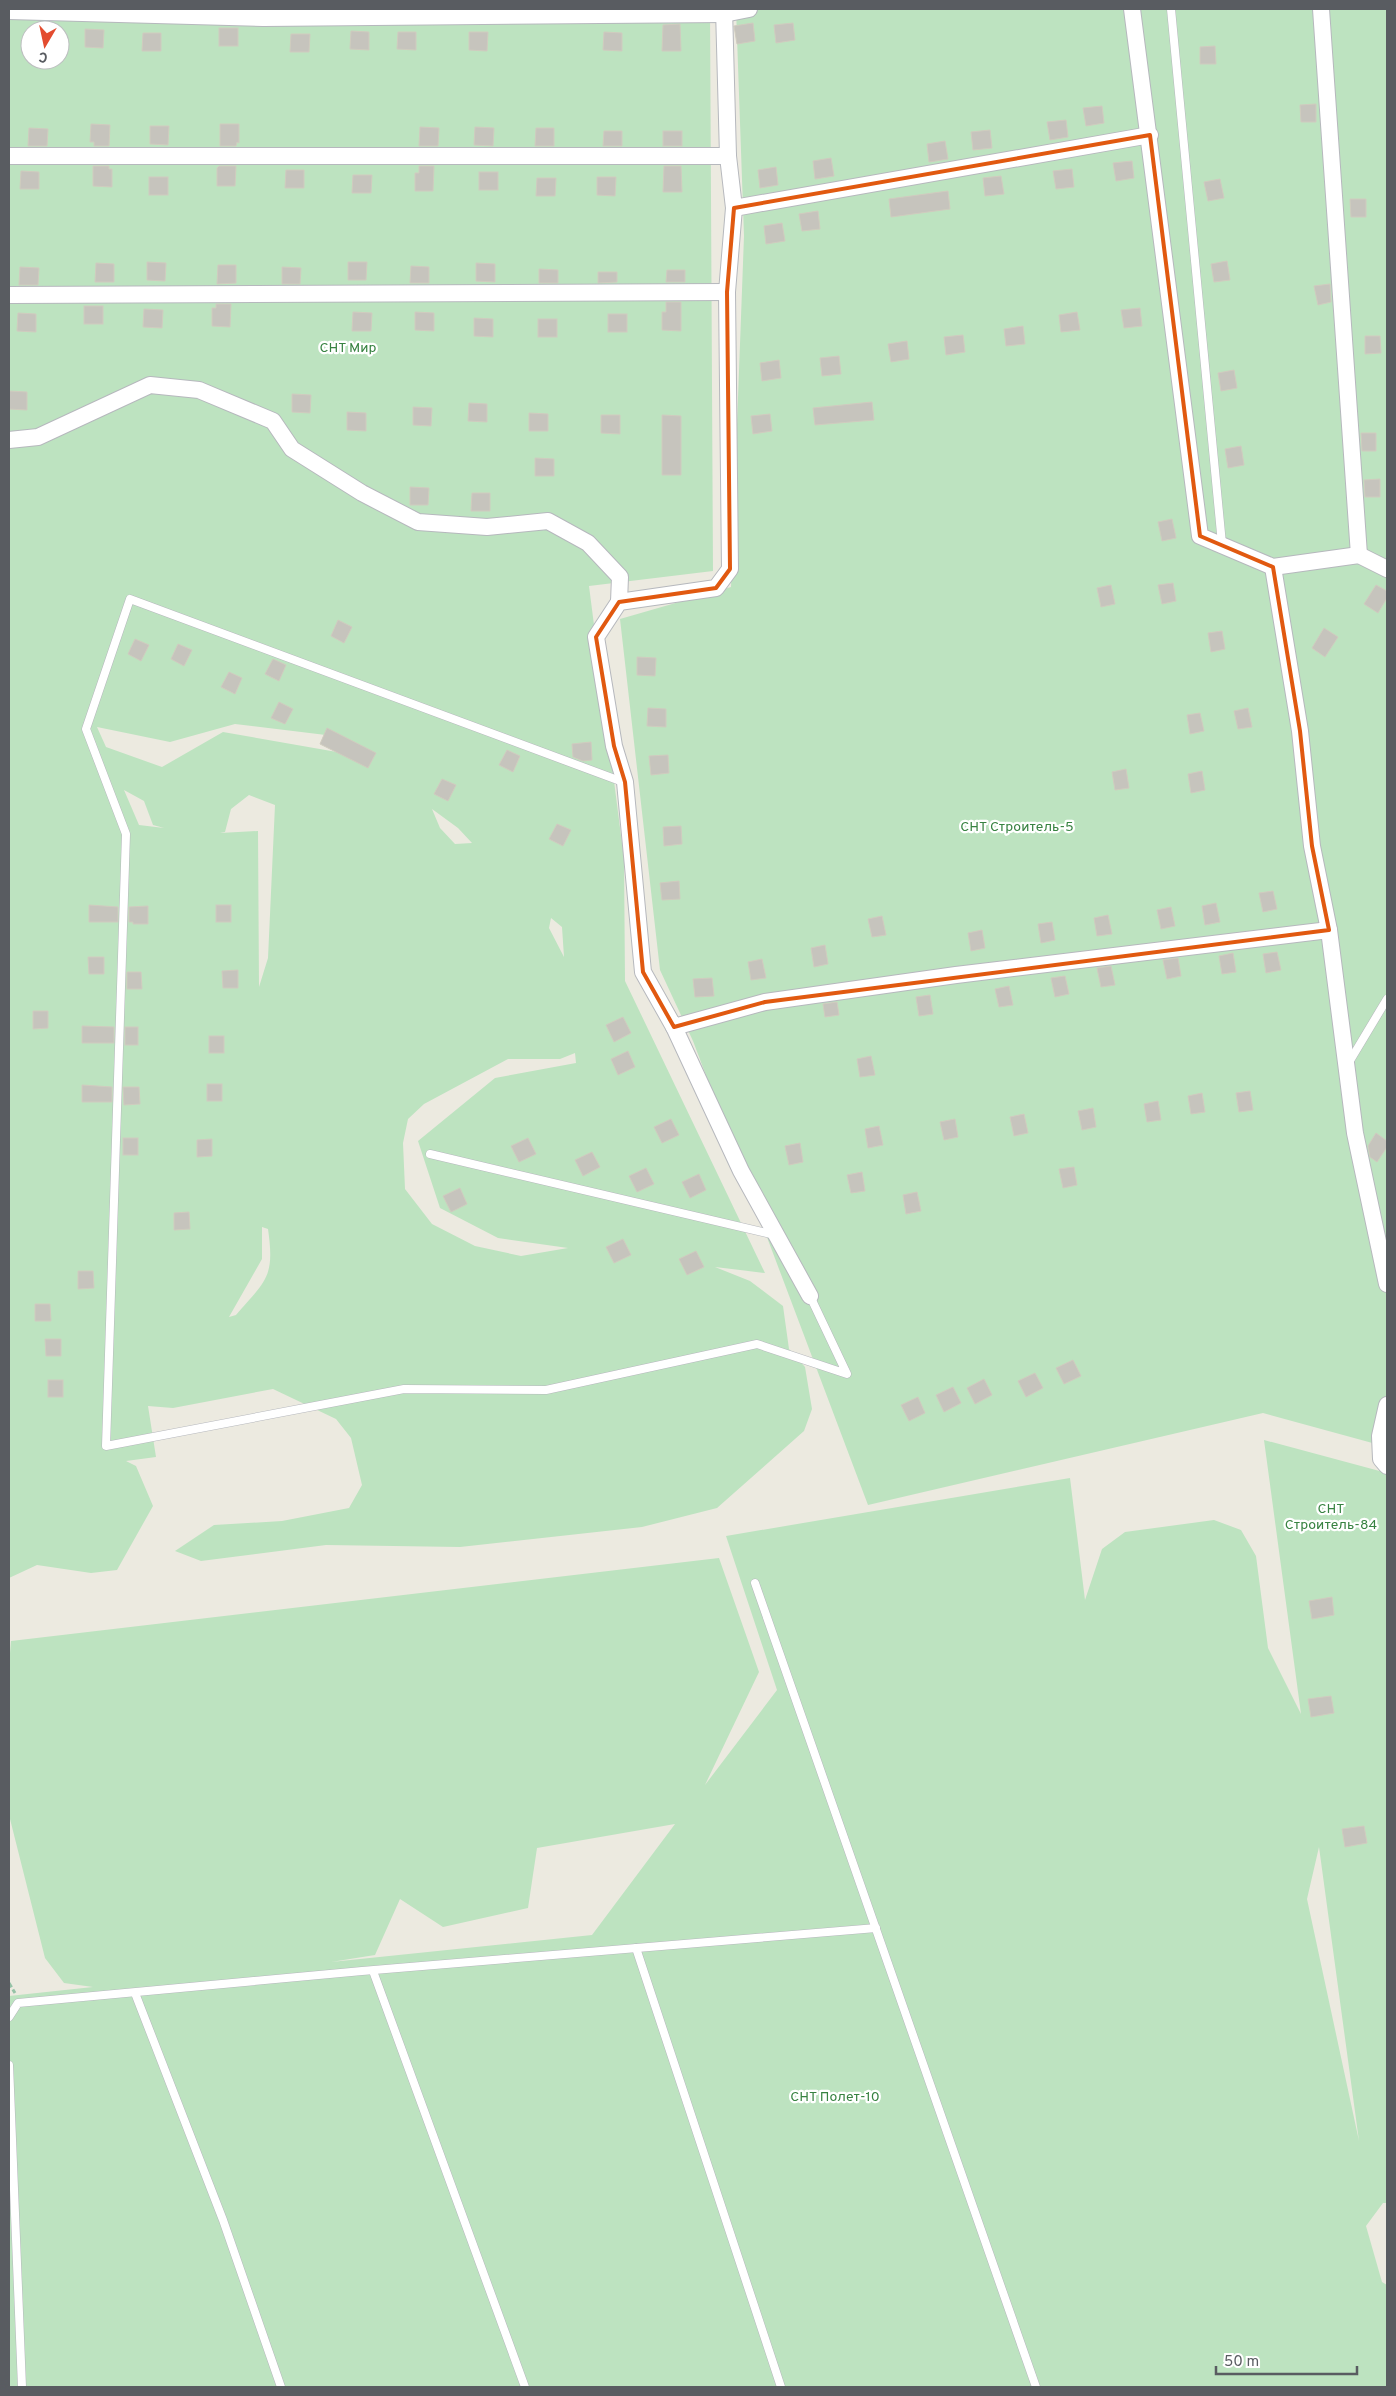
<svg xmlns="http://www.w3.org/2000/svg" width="1396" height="2396" font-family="Overpass,sans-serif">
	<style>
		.green { fill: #bde3c0; fill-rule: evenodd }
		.building { fill: #c6c4bd; stroke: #d0ccbf }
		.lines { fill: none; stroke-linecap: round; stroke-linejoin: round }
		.service-casing { stroke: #b6b8bd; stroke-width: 9 }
		.minor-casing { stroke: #b6b8bd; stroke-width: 18 }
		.path { stroke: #96c3a7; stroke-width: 3; stroke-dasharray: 5 2.5; stroke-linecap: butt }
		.service { stroke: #fff; stroke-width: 8 }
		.minor { stroke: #fff; stroke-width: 16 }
		.marked { fill: none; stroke: #e15910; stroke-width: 4; stroke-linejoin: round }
		.labels { text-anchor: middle; stroke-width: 4.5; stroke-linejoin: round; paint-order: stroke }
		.park-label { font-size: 14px; fill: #378241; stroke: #fff }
	</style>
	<rect width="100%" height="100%" fill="#eceae0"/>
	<g class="green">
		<path d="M9,9H710L713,571L589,586L624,859L625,981L765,1273L715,1267L750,1281L783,1306L789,1349L805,1367L812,1409L804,1431L717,1508L642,1527L460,1547L326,1545L201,1561L175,1551L214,1525L282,1521L349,1508L362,1485L351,1438L336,1419L273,1389L173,1408L148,1406L156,1457L126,1461L136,1466L153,1506L117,1570L91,1573L37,1565L9,1578ZM30,30H60V60H30ZM235,724L334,736L354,755L223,732L162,767L106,747L97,727L170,742ZM124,790L144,801L153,825L164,828L139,825ZM249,795L275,805L268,958L259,987L258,831L220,833L225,832L231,809ZM432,809L458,828L472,843L455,844L440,828ZM551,918L562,927L564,957L549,928ZM575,1053L576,1063L495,1078L418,1141L440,1208L498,1238L568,1248L521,1256L475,1246L432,1224L405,1189L403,1143L408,1119L424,1104L508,1059H560ZM262,1227L268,1229C275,1278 266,1280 236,1315L229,1317L262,1259Z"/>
		<polygon points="736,9 1387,9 1387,1447 1263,1413 868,1505 693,1041 660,970 620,619 731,587 744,236"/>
		<path d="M1264,1440L1387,1473V2203H1383L1366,2226L1382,2282L1387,2285V2387H9V1996L93,1987L64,1983L45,1958L9,1815V1665L11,1641L719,1558L759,1672L705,1785L777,1690L726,1536L1070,1478L1085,1600L1102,1549L1125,1532L1214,1520L1241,1530L1256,1556L1268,1648L1301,1714ZM675,1824L592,1935L331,1962L375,1955L400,1899L443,1927L528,1908L537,1848ZM1319,1847L1359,2141L1307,1899Z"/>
	</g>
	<g class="building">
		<polygon points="753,23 755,41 737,44 734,26"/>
		<polygon points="793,23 795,40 776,43 774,25"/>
		<polygon points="680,24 681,51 662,51 663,25"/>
		<rect x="219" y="28" width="19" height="18"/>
		<polygon points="85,29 104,30 103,48 85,47"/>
		<polygon points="351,31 369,32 369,50 350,49"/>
		<polygon points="398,32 416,32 416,50 397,49"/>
		<polygon points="469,32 488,32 487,51 469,50"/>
		<polygon points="604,32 622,33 622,51 603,50"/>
		<polygon points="143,33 161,33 161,51 142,51"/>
		<polygon points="291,34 310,34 309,52 290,52"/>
		<polygon points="1215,46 1216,64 1200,64 1200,47"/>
		<polygon points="1316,104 1316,122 1301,122 1300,105"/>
		<polygon points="1102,106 1104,123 1086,126 1083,108"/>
		<polygon points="1066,120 1068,137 1050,140 1047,122"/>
		<polygon points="91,124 110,125 109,146 94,146 94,142 90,142"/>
		<polygon points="220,124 239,124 239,143 237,142 236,146 220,146"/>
		<polygon points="150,126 169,126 168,145 150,144"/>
		<polygon points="420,127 439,128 438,146 419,146"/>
		<polygon points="475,127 494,128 493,146 474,145"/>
		<polygon points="29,128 48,129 47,146 28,146"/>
		<polygon points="536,128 554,128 554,146 535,146"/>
		<polygon points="990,130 992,148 973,150 971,132"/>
		<polygon points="604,131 622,131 622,146 603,146"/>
		<rect x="663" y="131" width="19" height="15"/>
		<polygon points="945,141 948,159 929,162 927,144"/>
		<polygon points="831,158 834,176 815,179 813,161"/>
		<polygon points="1132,161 1134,178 1116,181 1113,163"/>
		<polygon points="93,166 109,166 109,169 112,169 112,187 93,186"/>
		<polygon points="219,166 236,166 235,186 217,186 217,168"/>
		<polygon points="419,166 434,166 433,191 415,191 415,173 419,173"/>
		<polygon points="664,166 681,166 682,192 663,192"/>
		<polygon points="776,167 778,185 760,188 758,170"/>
		<polygon points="1072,169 1074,187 1056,189 1053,171"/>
		<polygon points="286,170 304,170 304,188 285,188"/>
		<polygon points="21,171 39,172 39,189 20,189"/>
		<rect x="479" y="172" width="19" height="18"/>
		<polygon points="353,175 372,175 371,193 352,193"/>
		<polygon points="1001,176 1004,194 985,196 983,178"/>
		<rect x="149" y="177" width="19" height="18"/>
		<polygon points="597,177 616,177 615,196 597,195"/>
		<polygon points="537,178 556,178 555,196 536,196"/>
		<polygon points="1220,179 1224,198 1208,201 1204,182"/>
		<polygon points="948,191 950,209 891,217 889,199"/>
		<polygon points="1350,199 1366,199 1366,217 1351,217"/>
		<polygon points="818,211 820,229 802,231 799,214"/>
		<polygon points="782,223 785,241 766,244 764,226"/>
		<polygon points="1227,261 1230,280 1214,282 1211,264"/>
		<polygon points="147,262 166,263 165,281 147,280"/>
		<polygon points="348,262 367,262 366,280 348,280"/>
		<polygon points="96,263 114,264 114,282 95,282"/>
		<polygon points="476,263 495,264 495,282 476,281"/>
		<polygon points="218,265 236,265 236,283 217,284"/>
		<polygon points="411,266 429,267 429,283 410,283"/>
		<polygon points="20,267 39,268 38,285 19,285"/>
		<polygon points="282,267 301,268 300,284 282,284"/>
		<polygon points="539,269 558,270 558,283 539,283"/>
		<polygon points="667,270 685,270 685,282 666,282"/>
		<polygon points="598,272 617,272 617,282 598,283"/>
		<polygon points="1330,284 1331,302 1318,305 1314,286"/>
		<polygon points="666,302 681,302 681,331 662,330 662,312 666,312"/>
		<polygon points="216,304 231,304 230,327 212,326 212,308 216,308"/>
		<rect x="84" y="306" width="19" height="18"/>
		<polygon points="1140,308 1142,326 1124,328 1121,310"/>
		<polygon points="144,309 163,310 162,328 143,327"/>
		<polygon points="353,312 372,313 371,331 352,331"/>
		<polygon points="415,312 434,313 434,331 415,330"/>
		<polygon points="1077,312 1080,330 1061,332 1059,315"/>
		<polygon points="18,313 36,314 36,332 17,331"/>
		<rect x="608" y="314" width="19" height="18"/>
		<polygon points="474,318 493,319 493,337 474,336"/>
		<rect x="538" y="319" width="19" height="18"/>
		<polygon points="1023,326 1025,344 1006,346 1004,329"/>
		<polygon points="963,335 965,352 946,355 944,337"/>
		<polygon points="1365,336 1380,336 1381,353 1365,354"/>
		<polygon points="907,341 909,359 891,362 888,344"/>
		<polygon points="839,356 841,374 822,376 820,358"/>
		<polygon points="779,360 781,378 762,381 760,363"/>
		<polygon points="1234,370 1237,388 1221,391 1218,373"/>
		<polygon points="9,391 27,392 27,410 9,409"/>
		<polygon points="292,394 311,395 310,413 292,412"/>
		<polygon points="872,402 874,420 815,425 813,408"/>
		<polygon points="469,403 487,404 487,422 468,421"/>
		<polygon points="413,407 432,408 431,426 413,425"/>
		<polygon points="347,412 366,413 366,431 347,430"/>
		<polygon points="529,413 548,414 548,431 529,431"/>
		<polygon points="770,414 772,431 753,434 751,416"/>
		<polygon points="601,415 620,415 620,434 601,433"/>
		<polygon points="662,415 681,416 681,475 662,475"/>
		<polygon points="1361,433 1376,433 1376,451 1362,451"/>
		<polygon points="1241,446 1244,465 1228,468 1225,449"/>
		<polygon points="535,458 554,459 554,476 535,476"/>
		<polygon points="1380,479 1380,497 1365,497 1364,480"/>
		<polygon points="410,487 429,488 428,505 410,505"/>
		<polygon points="472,493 490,493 490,511 471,511"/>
		<polygon points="1172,519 1176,538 1162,541 1158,522"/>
		<polygon points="1173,583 1176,601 1162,604 1158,585"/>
		<polygon points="1111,585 1115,604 1101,607 1097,588"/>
		<polygon points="1376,585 1387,591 1387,598 1378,613 1364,604"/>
		<polygon points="338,620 352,627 344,643 331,636"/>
		<polygon points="1324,628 1338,637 1325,657 1312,648"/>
		<polygon points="1222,631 1225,649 1211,652 1208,633"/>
		<polygon points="135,639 149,645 141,661 128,654"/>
		<polygon points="178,644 192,650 184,666 171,659"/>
		<polygon points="637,657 656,658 655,676 637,675"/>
		<polygon points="273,659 286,665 279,681 265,674"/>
		<polygon points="229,672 242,678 235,694 221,687"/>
		<polygon points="279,702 293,709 285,724 271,718"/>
		<polygon points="648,708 666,709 666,727 647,726"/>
		<polygon points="1248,708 1252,727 1238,729 1234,711"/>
		<polygon points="1200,713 1204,731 1190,734 1187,715"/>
		<polygon points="327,728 376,753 368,768 320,744"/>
		<polygon points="591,742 592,760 583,761 573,757 572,744"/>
		<polygon points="507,750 520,756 513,772 499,765"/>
		<polygon points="668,755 669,773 651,775 649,756"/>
		<polygon points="1126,769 1129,788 1115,790 1112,772"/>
		<polygon points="1202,771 1205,790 1191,793 1188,774"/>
		<polygon points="442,779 456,785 448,801 434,794"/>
		<polygon points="557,824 571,830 563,846 549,839"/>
		<polygon points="681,826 682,844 664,846 663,827"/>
		<polygon points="679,881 680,899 662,900 660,883"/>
		<polygon points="1273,891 1277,909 1263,912 1259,893"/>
		<polygon points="1216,903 1220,922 1205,925 1202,906"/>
		<polygon points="89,905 118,907 118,922 89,922"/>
		<rect x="216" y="905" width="15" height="17"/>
		<polygon points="148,906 148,924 133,924 133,922 129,922 129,907"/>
		<polygon points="1171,907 1175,926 1161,929 1157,910"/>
		<polygon points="1108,915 1112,934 1097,936 1094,918"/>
		<polygon points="882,916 886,935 872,937 868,919"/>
		<polygon points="1052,922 1055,940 1041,943 1038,924"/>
		<polygon points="982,930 985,948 971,951 968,933"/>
		<polygon points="825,945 828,964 814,967 811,948"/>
		<polygon points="1277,952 1281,970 1266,973 1263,954"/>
		<polygon points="1233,953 1236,972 1222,974 1219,956"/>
		<polygon points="88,957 104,957 104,974 89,974"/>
		<polygon points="1178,958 1181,976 1167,979 1163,960"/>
		<polygon points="762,959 766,978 751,980 748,962"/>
		<polygon points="1111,966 1115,985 1101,987 1097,968"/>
		<polygon points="238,970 238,988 223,988 222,971"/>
		<polygon points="127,972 141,972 142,989 127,989"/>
		<polygon points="1065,976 1069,994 1055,997 1051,978"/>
		<polygon points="712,978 714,996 695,997 693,979"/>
		<polygon points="1009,986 1013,1005 999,1007 995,989"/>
		<polygon points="930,995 933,1014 919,1016 916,997"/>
		<polygon points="837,1002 839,1015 825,1017 823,1004"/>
		<polygon points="33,1011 48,1011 48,1028 33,1029"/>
		<polygon points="623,1017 631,1033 614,1042 606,1025"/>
		<polygon points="82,1026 114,1027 114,1043 82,1043"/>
		<rect x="125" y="1027" width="13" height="18"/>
		<rect x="209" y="1036" width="15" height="17"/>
		<polygon points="628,1051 635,1067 618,1075 611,1059"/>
		<polygon points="871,1056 875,1075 860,1077 857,1059"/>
		<rect x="207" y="1084" width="15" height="17"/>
		<polygon points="82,1085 112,1087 112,1102 82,1102"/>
		<polygon points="123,1087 139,1087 140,1104 124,1105"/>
		<polygon points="1250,1091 1253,1110 1239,1112 1236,1093"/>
		<polygon points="1202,1093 1205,1112 1191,1114 1188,1096"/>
		<polygon points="1158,1101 1161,1120 1147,1122 1144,1104"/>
		<polygon points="1093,1108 1096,1127 1082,1130 1078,1111"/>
		<polygon points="1024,1114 1028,1133 1014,1136 1010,1117"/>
		<polygon points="671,1119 679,1135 662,1143 654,1127"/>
		<polygon points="955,1119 958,1137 944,1140 940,1122"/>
		<polygon points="879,1126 883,1145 868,1148 865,1129"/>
		<polygon points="1376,1133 1387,1141 1387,1147 1377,1162 1370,1157 1368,1146"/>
		<rect x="123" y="1138" width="15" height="17"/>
		<polygon points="528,1138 536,1154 519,1162 511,1146"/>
		<polygon points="212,1139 212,1156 197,1157 197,1140"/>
		<polygon points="800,1143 803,1162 789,1165 785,1146"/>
		<polygon points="592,1152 600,1167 583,1176 575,1160"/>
		<polygon points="1074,1167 1077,1185 1063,1188 1059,1169"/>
		<polygon points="646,1168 654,1184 637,1192 629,1176"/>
		<polygon points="862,1172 865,1191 851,1193 847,1175"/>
		<polygon points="699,1174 706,1190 690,1198 682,1182"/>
		<polygon points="460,1188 467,1204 451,1212 443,1196"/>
		<polygon points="917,1192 921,1211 906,1214 903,1195"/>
		<polygon points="189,1212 190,1229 174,1230 174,1213"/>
		<polygon points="623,1239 631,1255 614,1263 606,1247"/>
		<polygon points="696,1251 704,1267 687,1275 679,1259"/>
		<polygon points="78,1271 93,1271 94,1288 78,1289"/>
		<polygon points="35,1304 50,1304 51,1321 35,1321"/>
		<polygon points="45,1339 61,1339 61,1356 46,1356"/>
		<polygon points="1073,1360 1081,1376 1064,1384 1056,1368"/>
		<polygon points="1035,1373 1043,1388 1026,1397 1018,1381"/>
		<polygon points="984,1379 992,1395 975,1404 967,1388"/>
		<rect x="48" y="1380" width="15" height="17"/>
		<polygon points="953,1387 961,1403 944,1412 936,1395"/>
		<polygon points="918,1397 925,1413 909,1421 901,1405"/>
		<polygon points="1332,1597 1334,1615 1312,1619 1309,1601"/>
		<polygon points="1331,1696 1334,1713 1311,1717 1308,1699"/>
		<polygon points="1364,1826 1367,1843 1345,1847 1342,1829"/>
	</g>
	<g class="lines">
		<defs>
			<g id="service">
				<polyline points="1171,9 1222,544"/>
				<polyline points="623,782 130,599 86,729 126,834 106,1446 404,1389 546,1390 757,1344 847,1374 810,1296"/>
				<polyline points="1348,1064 1387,999"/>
				<polyline points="430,1154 775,1235"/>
				<polyline points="755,1583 1036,2387"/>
				<polyline points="636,1948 781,2387"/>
				<polyline points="373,1971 525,2387"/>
				<polyline points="135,1993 223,2220 281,2387"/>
				<polyline points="9,2017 18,2003 362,1971 876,1928"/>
				<polyline points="9,2065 22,2387"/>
			</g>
			<g id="minor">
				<polyline points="724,9 728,156 734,208 727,292 730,569 716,588 619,602 596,637 614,746 625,782 643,972 674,1027 765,1002 956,975 1329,930"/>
				<polyline points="1132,9 1200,536 1273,567 1359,555 1387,569"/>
				<polyline points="1321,9 1359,555"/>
				<polyline points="9,11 263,18 724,14 749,9"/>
				<polyline points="9,156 728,156"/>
				<polyline points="734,208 1150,135"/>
				<polyline points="9,295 727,292"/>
				<polyline points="9,440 38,437 150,385 199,390 273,421 292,449 362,493 418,522 487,527 548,521 588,543 620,577 619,602"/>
				<polyline points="1273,567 1300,731 1312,846 1329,930 1355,1133 1387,1284"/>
				<polyline points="674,1027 741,1171 810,1296"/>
				<polyline points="1387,1405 1380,1436 1381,1459 1387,1466"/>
			</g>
		</defs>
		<use href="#service" class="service-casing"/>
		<use href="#minor" class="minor-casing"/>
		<polyline class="path" points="9,1983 15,1993"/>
		<use href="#service" class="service"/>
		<use href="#minor" class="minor"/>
	</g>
	<path class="marked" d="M1150,135L1200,536L1273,567L1300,731L1312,846L1329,930L765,1002L674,1027L643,972L625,782L614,746L596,637L619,602L716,588L730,569L727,292L734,208Z"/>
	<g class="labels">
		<g class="park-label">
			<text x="348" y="352">СНТ Мир</text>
			<text x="1017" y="831">СНТ Строитель-5</text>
			<text x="1331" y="1513">СНТ<tspan x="1331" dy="16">Строитель-84</tspan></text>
			<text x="835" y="2101">СНТ Полет-10</text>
		</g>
	</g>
	<rect width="1396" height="2396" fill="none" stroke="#595c61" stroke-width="20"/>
	<g transform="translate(45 45) rotate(189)"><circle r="24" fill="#ffffff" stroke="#bdbec0"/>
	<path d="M0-4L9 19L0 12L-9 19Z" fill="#e34c2f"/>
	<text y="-8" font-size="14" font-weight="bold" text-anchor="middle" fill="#595c61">С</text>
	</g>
	<path d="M1216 2366v8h141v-8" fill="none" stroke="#595c61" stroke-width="2.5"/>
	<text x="1224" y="2366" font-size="15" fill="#595c61" stroke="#ffffff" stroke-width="4" paint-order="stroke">50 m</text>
</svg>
